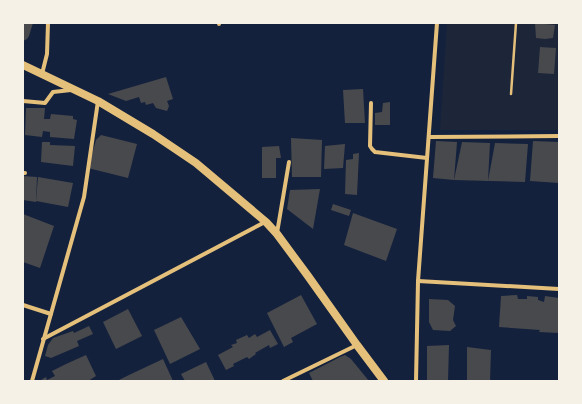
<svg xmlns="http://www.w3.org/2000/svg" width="582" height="404" font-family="'Roboto Condensed',sans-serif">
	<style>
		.green { fill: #1d2539 }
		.building { fill: #48494c }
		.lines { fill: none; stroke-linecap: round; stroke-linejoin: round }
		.service { stroke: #e5c07b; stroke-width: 2.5 }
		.minor { stroke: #e5c07b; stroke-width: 4 }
		.secondary { stroke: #e5c07b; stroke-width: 8 }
	</style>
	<rect width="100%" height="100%" fill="#14213d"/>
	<polygon class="green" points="447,23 559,23 559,130 440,130"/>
	<g class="building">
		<polygon points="23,23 33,23 29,36 27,39 23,41"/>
		<polygon points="535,23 555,25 553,38 545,39 536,38"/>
		<polygon points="540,47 556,48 554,74 538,73"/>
		<polygon points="166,77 173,99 167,101 169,106 167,111 156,108 153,103 146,105 145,102 141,103 139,97 126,101 108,94"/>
		<polygon points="363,89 365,123 345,123 343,90"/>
		<polygon points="390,102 390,125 375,125 375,113 382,112 383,103"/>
		<polygon points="26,108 45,108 44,119 50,119 51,114 73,116 73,119 77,120 74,139 50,137 50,132 43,131 42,137 25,135"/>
		<polygon points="101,135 137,144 128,178 88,168 96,140"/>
		<polygon points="291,138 322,140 321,177 292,177"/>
		<polygon points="436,141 457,142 454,180 433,178"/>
		<polygon points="533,141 559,142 559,183 530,181"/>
		<polygon points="42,142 50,142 50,145 75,146 73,166 41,162"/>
		<polygon points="462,142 490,143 488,181 495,143 528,144 525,182 454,180"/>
		<polygon points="345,144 343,168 324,169 325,146"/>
		<polygon points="279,146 281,158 276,158 276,178 262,178 262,147"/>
		<polygon points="359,153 357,195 345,194 346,160 353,159 353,154"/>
		<polygon points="23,176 37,177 36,202 23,200"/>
		<polygon points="38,177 73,183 68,207 36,201"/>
		<polygon points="320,189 313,229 287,209 290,190"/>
		<polygon points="333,204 351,210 349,216 331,210"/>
		<polygon points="353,213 397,229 386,261 344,245"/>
		<polygon points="23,214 54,226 40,268 23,262"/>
		<polygon points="301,295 317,324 291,338 293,342 284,347 267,313"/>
		<polygon points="517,295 518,299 527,299 527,296 538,297 538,300 544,302 545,296 559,298 559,333 539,332 540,330 499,327 501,296"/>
		<polygon points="429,299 448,300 455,306 453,320 456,326 450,331 433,330 429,322"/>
		<polygon points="128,309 142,336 116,349 103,322"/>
		<polygon points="181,317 200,349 170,364 154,330"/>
		<polygon points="89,326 93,334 77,341 79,346 51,358 45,356 48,345 53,338 73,331 74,333"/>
		<polygon points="270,330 278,344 270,348 269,345 255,353 256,354 249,359 247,357 233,364 234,366 226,370 218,355 233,347 231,345 237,343 236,340 247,335 249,338 255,334 257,337"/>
		<polygon points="449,345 448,381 427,381 427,346"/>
		<polygon points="467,347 491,350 490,381 467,381"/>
		<polygon points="86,355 96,376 88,381 40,381 41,380 46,377 47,380 55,376 52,371 66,364"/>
		<polygon points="345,355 351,359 369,381 313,381 309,373 340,357"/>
		<polygon points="163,359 173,381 117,381 129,375"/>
		<polygon points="206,362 215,381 185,381 181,374"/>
	</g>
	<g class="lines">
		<polyline class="service" points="511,94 516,23"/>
		<g class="minor">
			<polyline points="219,24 219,23"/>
			<polyline points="42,74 47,54 48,23"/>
			<polyline points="23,101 45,103 53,92 71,90"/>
			<polyline points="371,103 370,146 372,149 375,152 427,158"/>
			<polyline points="429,137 559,136"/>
			<polyline points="23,173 25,173"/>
			<polyline points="277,233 289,162"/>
			<polyline points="418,281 559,289"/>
			<polyline points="23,305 51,314"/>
			<polyline points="43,339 265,222"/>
			<polyline points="32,381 84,197 98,101"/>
			<polyline points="283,381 357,345"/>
			<polyline points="416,381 418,281 437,23"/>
		</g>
		<polyline class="secondary" points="23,65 98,101 153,134 196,163 266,222 277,234 308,276 357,345 384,381"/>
	</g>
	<rect width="582" height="404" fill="none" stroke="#f6f1e7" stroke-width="48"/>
</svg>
